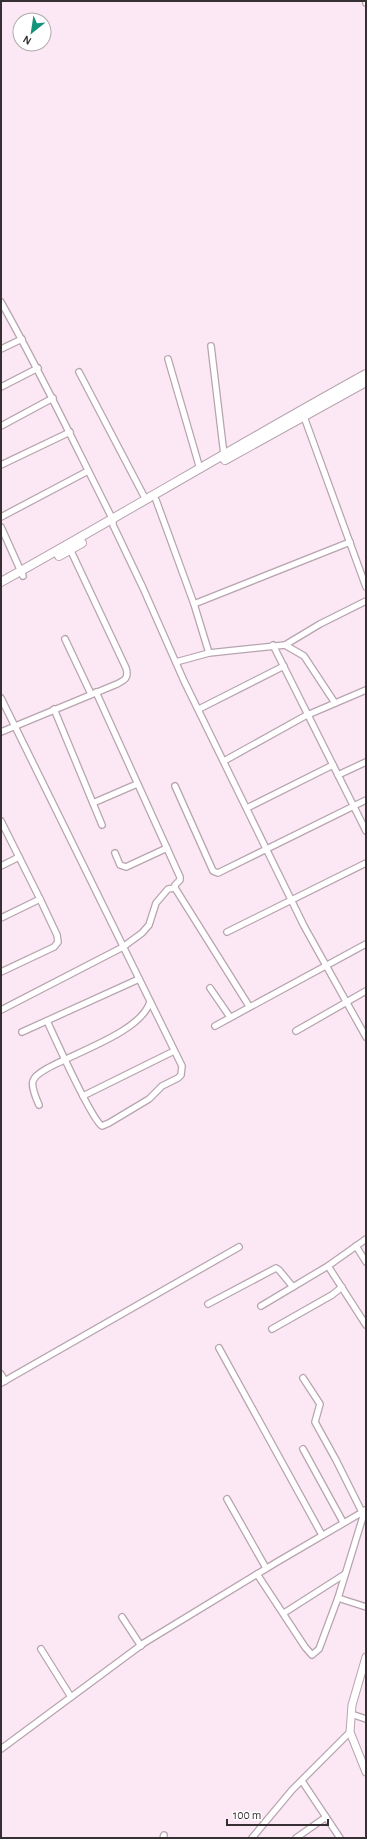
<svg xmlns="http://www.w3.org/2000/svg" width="367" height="1839" font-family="'Alegreya Sans',sans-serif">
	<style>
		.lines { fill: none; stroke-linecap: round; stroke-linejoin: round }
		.minor-casing { stroke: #b7a4af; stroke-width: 8 }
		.tertiary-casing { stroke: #b7a4af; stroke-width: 9 }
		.primary-casing { stroke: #b7a4af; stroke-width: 10 }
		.minor { stroke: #fff; stroke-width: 5.5 }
		.tertiary { stroke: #fff; stroke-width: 7 }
		.primary { stroke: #fff; stroke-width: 8 }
	</style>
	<rect width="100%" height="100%" fill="#fce8f4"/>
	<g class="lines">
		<defs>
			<g id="minor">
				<polyline points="366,1 366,3"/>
				<path d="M1,302C41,373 76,447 113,520V525L143,588L184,681L304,926L366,1037"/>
				<polyline points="211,346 224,455"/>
				<polyline points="1,349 22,339"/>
				<polyline points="168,359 200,469"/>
				<polyline points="79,372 146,500"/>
				<polyline points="1,387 38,368"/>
				<polyline points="303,414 366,587"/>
				<polyline points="1,426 53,398"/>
				<polyline points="1,465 70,432"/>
				<polyline points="156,500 194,604 209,653"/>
				<polyline points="1,517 88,471"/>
				<polyline points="1,527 23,576"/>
				<polyline points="194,604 350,542"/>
				<polyline points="65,639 91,694"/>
				<polyline points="273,645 366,831"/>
				<polyline points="285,645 320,624 366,601"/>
				<polyline points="176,662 209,653 285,645 304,656 335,703"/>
				<polyline points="96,692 180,877 180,880 175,885 175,888 249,1006"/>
				<path d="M1,698L182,1066L181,1075L178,1078L162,1086L149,1099L109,1123L102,1126C91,1119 55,1038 47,1021"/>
				<polyline points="54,709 102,825"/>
				<polyline points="199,709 284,666"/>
				<path d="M1,732L117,684C125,680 129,678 126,668L70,549"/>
				<polyline points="224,761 305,716 366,690"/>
				<polyline points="338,775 366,762"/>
				<polyline points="175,786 213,871 218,873 366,800"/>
				<polyline points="93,803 137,784"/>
				<polyline points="247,808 333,765"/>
				<polyline points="1,821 40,899 57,935 58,942 54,947 1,972"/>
				<polyline points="115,853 120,865 126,867 167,848"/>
				<polyline points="1,866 19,857"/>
				<polyline points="1,918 40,899"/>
				<polyline points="227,932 366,863"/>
				<polyline points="210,988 230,1017"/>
				<polyline points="1,1010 123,947 142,933 149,925 156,903 168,889 175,888"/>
				<polyline points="215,1026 366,944"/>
				<polyline points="296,1031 366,991"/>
				<polyline points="22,1032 139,979"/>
				<polyline points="83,1096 174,1051"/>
				<path d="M39,1105C36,1098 31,1087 33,1081C38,1062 138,1040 150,1002"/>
				<polyline points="356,1246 366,1262"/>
				<polyline points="328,1266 366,1325"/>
				<polyline points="208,1304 276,1268 279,1270 293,1287"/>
				<polyline points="261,1306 328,1266 366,1239"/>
				<polyline points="272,1329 332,1295 342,1287"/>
				<polyline points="219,1348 322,1535"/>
				<polyline points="1,1374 5,1381"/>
				<polyline points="303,1378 320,1404 315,1422 336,1460 362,1512"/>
				<polyline points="1,1383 239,1247"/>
				<polyline points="303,1449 343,1522"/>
				<polyline points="227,1499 266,1568"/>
				<polyline points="257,1574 305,1647 312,1655 319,1649 338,1598 365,1510"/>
				<polyline points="338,1598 366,1607"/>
				<polyline points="284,1613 345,1574"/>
				<polyline points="122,1617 141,1646"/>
				<polyline points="41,1649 71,1697"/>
				<polyline points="351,1714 366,1719"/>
				<polyline points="1,1749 144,1643 277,1562 366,1510"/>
				<polyline points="302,1781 340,1838"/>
				<polyline points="163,1838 164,1835"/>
				<polyline points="252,1838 292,1790 350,1732"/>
				<polyline points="296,1838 326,1817"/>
			</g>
			<polyline id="tertiary" points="366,1657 352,1705 350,1732 366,1772"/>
			<g id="primary">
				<polyline points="225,460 366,382"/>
				<polyline points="59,556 82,543"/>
				<path d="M1,582C123,514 243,442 366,374"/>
			</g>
		</defs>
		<use href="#minor" class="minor-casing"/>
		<use href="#tertiary" class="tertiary-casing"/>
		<use href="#primary" class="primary-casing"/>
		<use href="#minor" class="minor"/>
		<use href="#tertiary" class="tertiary"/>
		<use href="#primary" class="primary"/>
	</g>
	<rect width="367" height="1839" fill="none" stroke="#362f33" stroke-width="4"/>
	<g transform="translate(32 32) rotate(210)"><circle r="19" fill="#ffffff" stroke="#afacad"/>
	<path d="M0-3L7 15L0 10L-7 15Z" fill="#14937b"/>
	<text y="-6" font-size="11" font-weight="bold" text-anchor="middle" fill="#362f33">N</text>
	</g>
	<path d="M227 1819v6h101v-6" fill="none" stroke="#362f33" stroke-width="2"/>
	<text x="233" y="1819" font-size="12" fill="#362f33" stroke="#ffffff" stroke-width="3" paint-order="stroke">100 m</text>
</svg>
